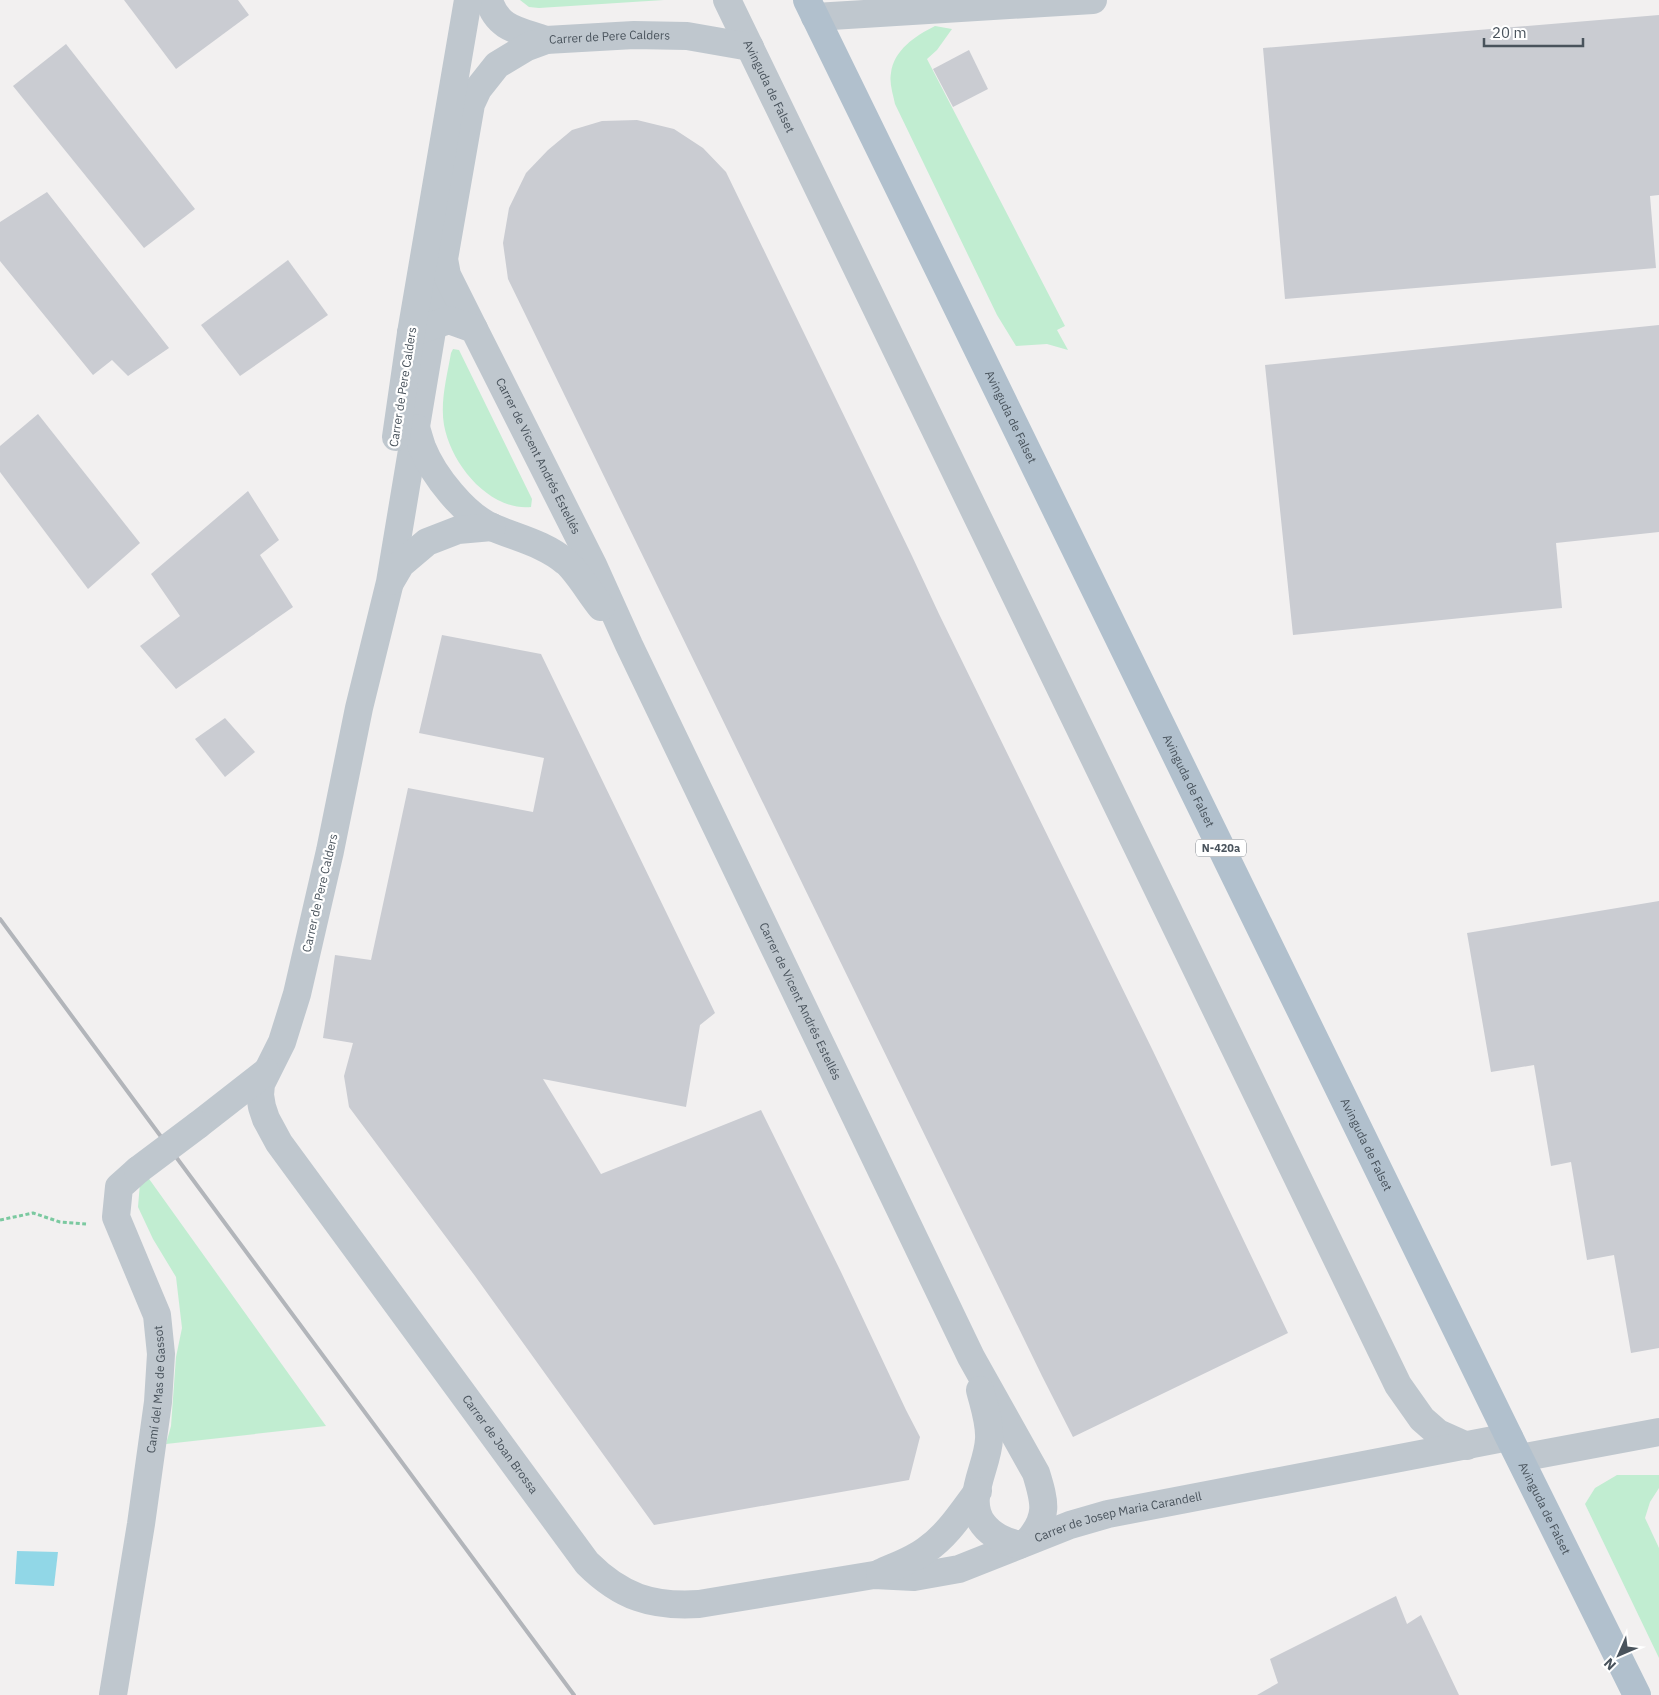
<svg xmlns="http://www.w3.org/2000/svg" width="1659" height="1695" font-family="'IBM Plex Sans',sans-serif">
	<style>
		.green { fill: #c1edd1 }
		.water { fill: #91d7e7 }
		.building { fill: #caccd2 }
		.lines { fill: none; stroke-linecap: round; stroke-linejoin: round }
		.path { stroke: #7bc9a0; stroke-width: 3; stroke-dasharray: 4 2.5; stroke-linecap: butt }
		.minor { stroke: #bfc7ce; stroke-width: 28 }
		.primary { stroke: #b1c0cd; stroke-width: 28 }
		.rail { stroke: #b2b5ba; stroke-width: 4 }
		.minor-bridge { stroke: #bfc7ce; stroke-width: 28 }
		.labels { text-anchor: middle; stroke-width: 4.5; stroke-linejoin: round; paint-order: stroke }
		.shield { fill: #fff; stroke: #80878d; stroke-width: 1 }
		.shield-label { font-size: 11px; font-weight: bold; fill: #49535c }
		.street-label { font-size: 12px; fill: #49535c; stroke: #fff }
	</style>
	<rect width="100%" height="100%" fill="#f2f0f0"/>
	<g class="green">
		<polygon points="520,0 664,0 539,8 529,7"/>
		<path d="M935,26L952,29L937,50L927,59L1065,326L1057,330L1068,350L1047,344L1016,346L997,315L895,104C893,94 889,83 891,73C894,50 915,36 935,26Z"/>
		<path d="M453,349L459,350L532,499L531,507C489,511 451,464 444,425C440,402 447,376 451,353Z"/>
		<polygon points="147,1176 326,1426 166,1444 171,1426 176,1357 182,1328 176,1277 153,1239 138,1207 140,1183"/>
		<polygon points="1617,1475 1659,1475 1659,1488 1650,1502 1645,1518 1659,1548 1659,1658 1585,1504 1595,1488"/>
	</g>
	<polygon class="water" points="17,1551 58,1552 54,1586 15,1584"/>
	<g class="building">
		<polygon points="124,0 238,0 249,15 176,69"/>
		<polygon points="1659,15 1659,195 1650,196 1656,268 1285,299 1263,48"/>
		<polygon points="66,44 195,209 144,248 13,86"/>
		<polygon points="969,50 988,89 953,107 933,69"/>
		<polygon points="637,120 674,129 703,148 726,172 912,556 939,614 1153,1051 1288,1333 1073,1437 1042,1376 508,279 503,243 509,208 526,173 548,150 572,130 602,121"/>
		<polygon points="47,192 169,348 128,376 112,360 93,375 0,261 0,222"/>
		<polygon points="288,260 328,315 240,376 201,325"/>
		<polygon points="1659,325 1659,532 1556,543 1562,608 1293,635 1265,365"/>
		<polygon points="38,414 140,543 88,589 0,472 0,446"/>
		<polygon points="248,491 279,540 260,555 293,607 176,689 140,646 180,616 151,574"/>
		<polygon points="442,635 541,654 715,1013 700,1025 686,1107 543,1079 601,1174 761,1110 841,1272 906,1410 920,1437 909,1480 654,1525 475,1276 349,1107 344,1076 353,1043 323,1038 335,955 371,960 408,788 533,812 544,758 419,733"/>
		<polygon points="225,718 255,752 225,777 195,739"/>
		<polygon points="1659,901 1659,1348 1631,1353 1614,1255 1587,1260 1571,1162 1551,1166 1534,1065 1491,1072 1467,933"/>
		<polygon points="1396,1596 1407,1624 1421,1615 1459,1695 1257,1695 1278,1683 1270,1659"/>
	</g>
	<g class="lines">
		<polyline class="path" points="0,1220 33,1213 60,1222 86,1224"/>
		<g class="minor">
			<path d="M489,0C497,30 522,31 546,40"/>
			<path id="s1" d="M727,0L1398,1385L1422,1419L1438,1433L1467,1446"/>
			<polyline points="815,17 1093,0"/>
			<path id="s2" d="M444,259L390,582L359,708L330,851L297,994L282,1042L261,1084L260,1095L262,1107L266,1119L279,1143L587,1563C621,1597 652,1607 699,1604L874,1575L914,1577L959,1569L1070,1525L1108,1514L1509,1437"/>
			<path id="s3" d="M474,329L447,275L444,259L471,104L478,89L497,65L527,47L546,40L634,35L687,36L750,47"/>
			<path id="s4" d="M411,333L449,320L474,329L593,565L629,645L971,1357L1036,1473C1045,1502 1049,1517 1028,1541"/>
			<path d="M416,428C418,434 420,441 422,447C433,475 465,516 494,528C518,538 545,544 566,562C577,571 591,595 601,607"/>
			<polyline points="396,437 411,333 468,0"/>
			<polyline points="391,581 401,564 427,542 458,530 492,527"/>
			<polyline points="198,1125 266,1072"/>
			<path d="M980,1390C984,1406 990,1423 989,1439C988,1467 964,1499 983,1524C992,1536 1005,1541 1019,1545"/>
			<polyline points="1520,1458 1659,1432"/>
			<path d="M880,1573C895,1566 913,1560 926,1550C948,1535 962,1512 978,1491"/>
			<path id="s5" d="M113,1695L141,1524L158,1402L161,1354L157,1315L116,1217L119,1187L138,1170"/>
		</g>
		<path class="primary" id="s6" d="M807,0L1509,1437L1637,1695"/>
		<polyline class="rail" points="0,919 574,1695"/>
		<polyline class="minor-bridge" points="138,1170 198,1125"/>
	</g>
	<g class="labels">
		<rect class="shield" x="1196" y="839.5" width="50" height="17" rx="4"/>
		<g class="shield-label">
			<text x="1221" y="852">N-420a</text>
		</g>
		<g class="street-label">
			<text dy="4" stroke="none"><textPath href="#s3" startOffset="400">Carrer de Pere Calders</textPath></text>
			<text dy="4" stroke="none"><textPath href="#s1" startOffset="96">Avinguda de Falset</textPath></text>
			<text transform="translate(403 387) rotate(-81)" y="4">Carrer de Pere Calders</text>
			<text dy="4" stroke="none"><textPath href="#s6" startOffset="464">Avinguda de Falset</textPath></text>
			<text dy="4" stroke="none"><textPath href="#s4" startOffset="209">Carrer de Vicent Andrés Estellés</textPath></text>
			<text dy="4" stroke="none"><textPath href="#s6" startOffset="869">Avinguda de Falset</textPath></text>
			<text transform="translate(320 893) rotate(-77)" y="4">Carrer de Pere Calders</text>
			<text dy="4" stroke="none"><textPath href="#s4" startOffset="814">Carrer de Vicent Andrés Estellés</textPath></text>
			<text dy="4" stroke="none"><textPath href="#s6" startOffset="1274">Avinguda de Falset</textPath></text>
			<text dy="4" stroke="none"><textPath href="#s5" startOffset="309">Camí del Mas de Gassot</textPath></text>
			<text dy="4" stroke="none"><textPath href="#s2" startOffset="1284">Carrer de Joan Brossa</textPath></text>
			<text dy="4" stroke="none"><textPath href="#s6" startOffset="1679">Avinguda de Falset</textPath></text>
			<text dy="4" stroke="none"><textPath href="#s2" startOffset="1986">Carrer de Josep Maria Carandell</textPath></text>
		</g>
	</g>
	<g transform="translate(1619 1655) rotate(225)" stroke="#ffffff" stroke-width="4" paint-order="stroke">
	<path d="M0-4L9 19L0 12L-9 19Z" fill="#49535c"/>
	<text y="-8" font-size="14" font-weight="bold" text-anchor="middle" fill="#49535c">N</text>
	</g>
	<path d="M1484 38v8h99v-8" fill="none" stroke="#49535c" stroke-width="2.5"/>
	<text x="1492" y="38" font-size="15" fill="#49535c" stroke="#ffffff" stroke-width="4" paint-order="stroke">20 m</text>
</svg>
